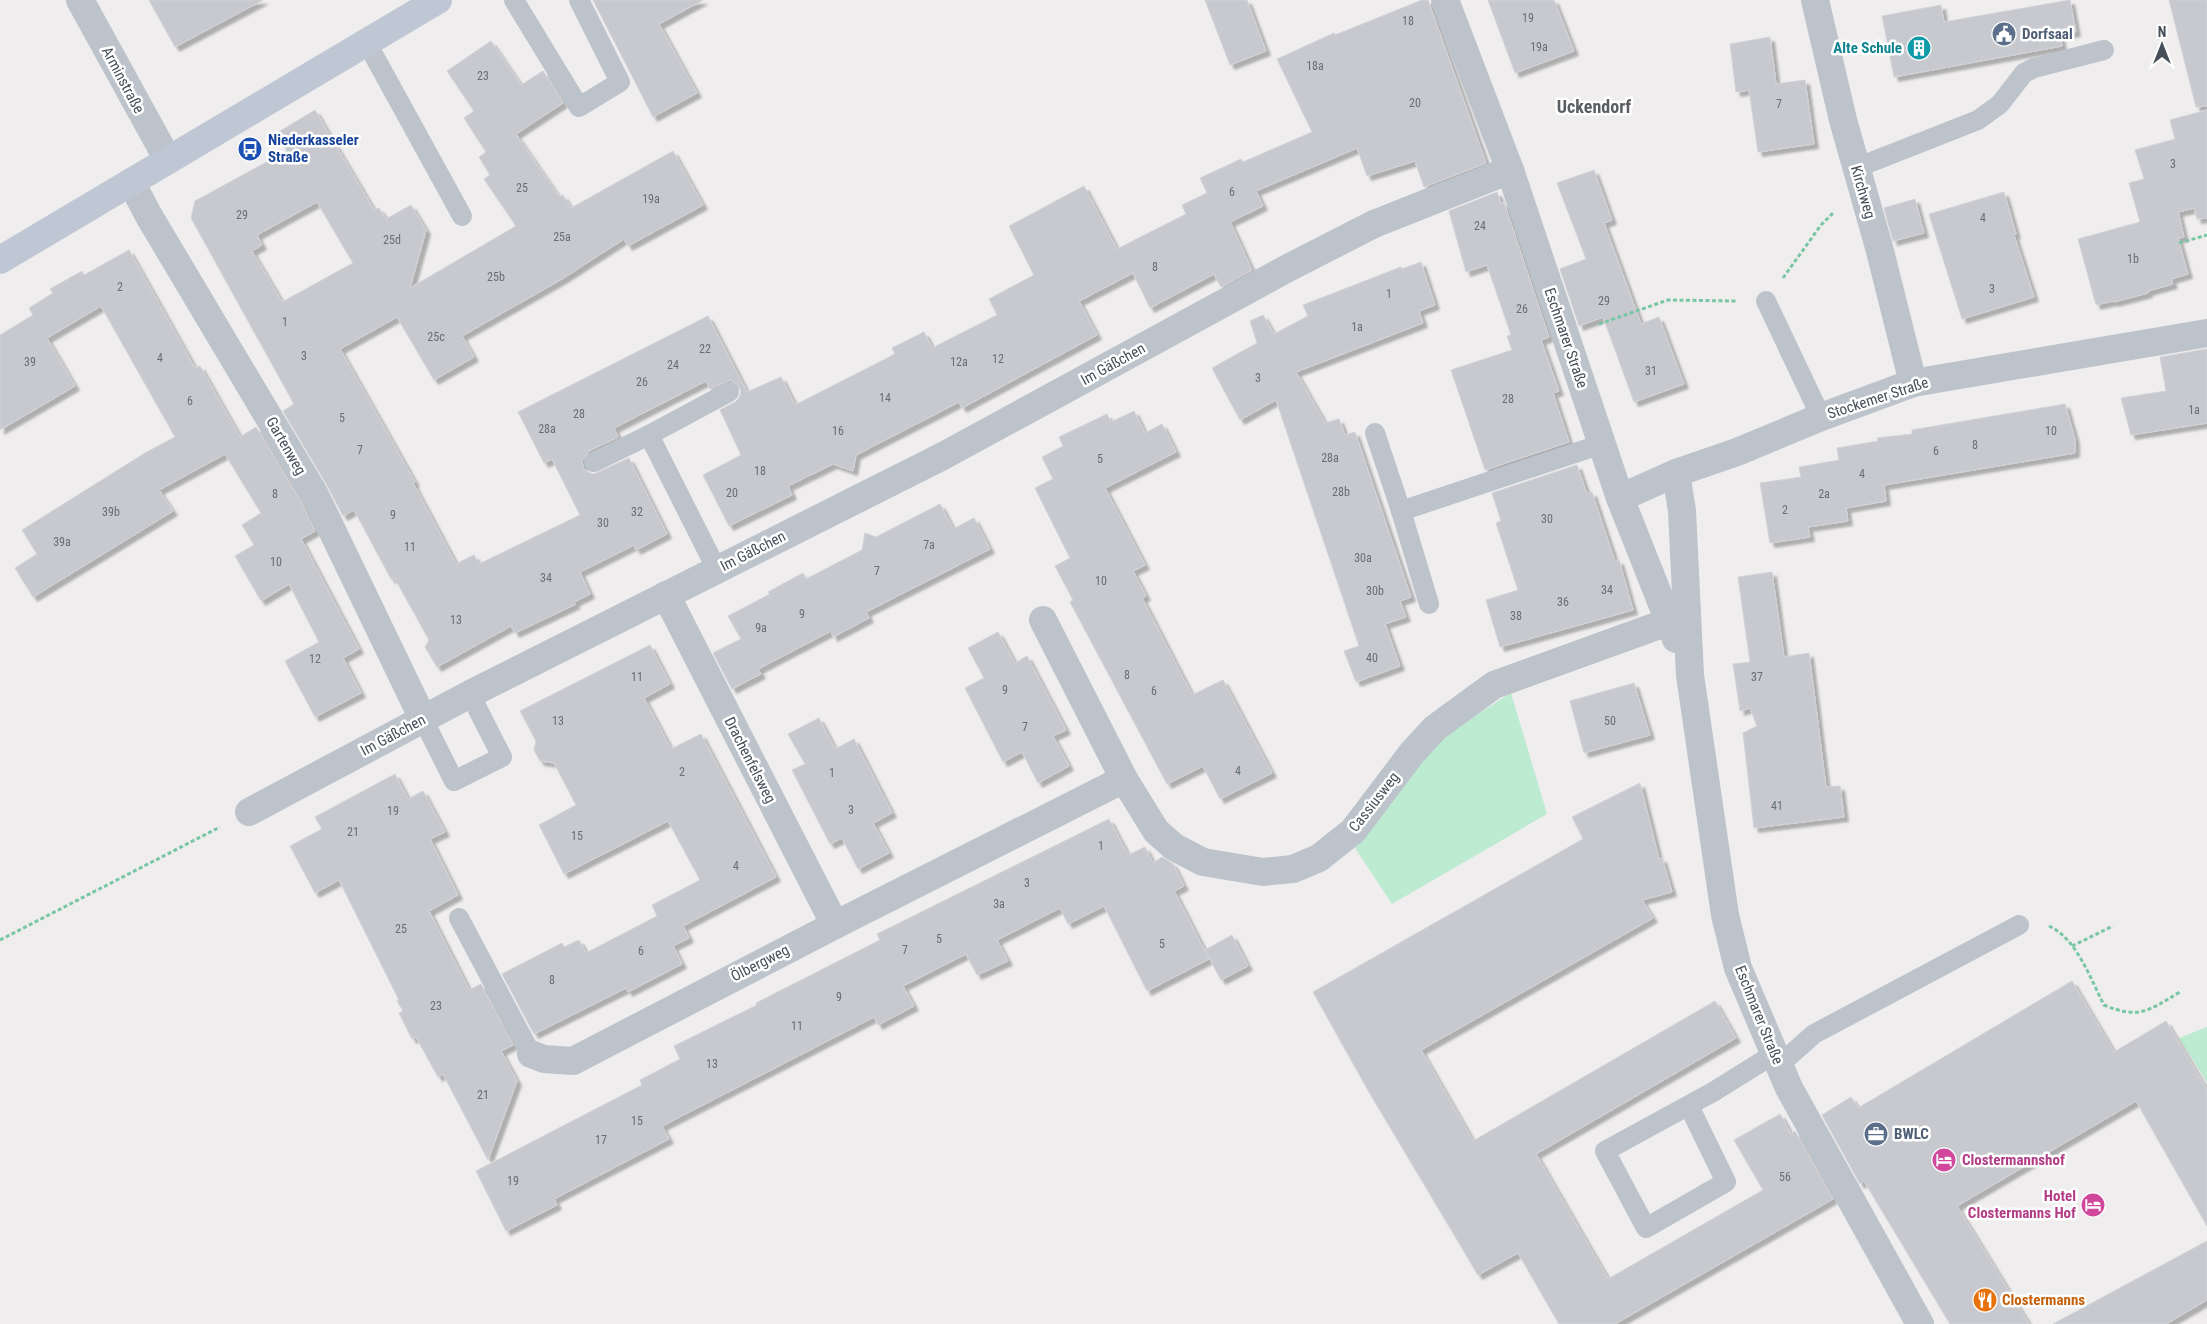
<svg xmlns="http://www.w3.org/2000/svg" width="2207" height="1324" font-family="'Roboto Condensed',sans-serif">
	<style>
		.green { fill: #bdebd1 }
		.building { fill: #c7c9cf; stroke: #d1d3d8; fill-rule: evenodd; filter: url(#shadow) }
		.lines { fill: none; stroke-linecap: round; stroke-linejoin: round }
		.path { stroke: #78c6a3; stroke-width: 3; stroke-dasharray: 4 2.5; stroke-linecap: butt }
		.lane { stroke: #bcc3cb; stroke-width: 20 }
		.street { stroke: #bcc3cb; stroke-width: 28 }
		.secondary { stroke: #bec7d3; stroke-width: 28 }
		.labels { text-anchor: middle; stroke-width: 5; stroke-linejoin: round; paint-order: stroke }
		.number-label { font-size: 12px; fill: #666e76 }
		.service-label { font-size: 15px; font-weight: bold; fill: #4e5e75; stroke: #fff; text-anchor: start }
		.culture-label { font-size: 15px; font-weight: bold; fill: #0d838f; stroke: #fff; text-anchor: end }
		.street-label { font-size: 15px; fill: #464f59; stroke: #fff }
		.transit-label { font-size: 15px; font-weight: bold; fill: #164399; stroke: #fff; text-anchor: start }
		.hotel-label { font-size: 15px; font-weight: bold; fill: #b23c85; stroke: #fff; text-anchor: start }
		.food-label { font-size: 15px; font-weight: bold; fill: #c56008; stroke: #fff; text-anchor: start }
		.quarter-label { font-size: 18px; font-weight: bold; fill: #5a5d61; stroke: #fff }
	</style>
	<defs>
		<filter id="shadow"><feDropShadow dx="4.5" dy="4.5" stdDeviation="1" flood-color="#0004"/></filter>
	</defs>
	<rect width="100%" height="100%" fill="#efeded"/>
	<g class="green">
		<polygon points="1511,693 1547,814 1392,904 1355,848 1406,781 1446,734"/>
		<polygon points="2207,1027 2207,1082 2179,1038"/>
	</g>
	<g class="building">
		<polygon points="149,0 263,0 175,47"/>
		<polygon points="593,0 703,0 659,24 697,93 653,117"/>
		<polygon points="1205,0 1247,0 1266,51 1230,65"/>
		<path d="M1422,0H1428L1486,163L1424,187L1415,161L1367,176L1357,148L1256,191L1263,206L1230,222L1252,270L1221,287L1214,274L1150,308L1133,273L1079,301L1097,335L962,408L959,402L856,455L853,471L833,464L788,486L792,495L729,526L703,475L741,455L720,410L735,402L739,398L741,392L739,386L730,380L710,389L706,381L614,428L618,437L589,451L582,461L583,467L587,472L594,474L629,458L667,534L636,550L634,545L580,572L590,594L574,602L576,604L515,633L511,626L437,667L425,647L429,640L394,577L391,579L354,510L343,516L328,487L283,411L294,404L191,218L195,201L287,151L277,133L315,110L374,210L379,208L386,219L411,205L426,230L410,288L516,226L484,179L490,175L479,157L486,152L464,118L474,111L447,71L491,41L521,85L543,71L563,103L516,134L559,197L563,195L571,208L673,151L703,205L628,246L624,239L562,279L462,336L474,357L434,380L397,317L340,349L415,482L413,483L456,564L474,555L479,564L580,515L552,459L544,463L518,412L708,316L747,392L781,377L795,405L895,354L892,348L924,332L932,348L997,315L989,299L1034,275L1009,226L1084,186L1117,249L1186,214L1182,205L1207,193L1200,178L1241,159L1243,162L1312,132L1277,59L1334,33L1335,35ZM317,202L353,263L282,302L252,251L262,245L257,235Z"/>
		<polygon points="1488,0 1554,0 1574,51 1515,73"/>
		<polygon points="2070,0 2076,32 2060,35 2062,46 1894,77 1882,16 1941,5 1944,22"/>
		<polygon points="2169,0 2207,0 2207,106 2196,107"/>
		<polygon points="1770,37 1776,84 1805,80 1814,144 1758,152 1749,90 1736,92 1730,44"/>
		<polygon points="2207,110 2207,218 2197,219 2194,208 2178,212 2184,237 2178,238 2188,274 2171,279 2173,284 2148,291 2148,293 2114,302 2113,301 2096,305 2078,239 2140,222 2129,183 2144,179 2135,150 2175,139 2170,120"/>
		<polygon points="1594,170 1612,220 1604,223 1641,324 1659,317 1684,384 1634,402 1603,317 1579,326 1560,269 1586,259 1557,183"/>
		<polygon points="1497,192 1501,203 1504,202 1549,337 1541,340 1559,391 1553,393 1569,442 1485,470 1451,370 1512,350 1507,336 1511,335 1487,265 1466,272 1449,211"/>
		<polygon points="2004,192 2016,234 2014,235 2034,297 1962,319 1929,214"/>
		<polygon points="1915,199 1924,233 1893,241 1884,208"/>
		<polygon points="129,250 195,368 200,366 240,437 256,427 301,502 315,531 301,539 359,649 343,658 361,693 315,717 285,661 319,642 289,584 261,601 235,556 254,545 242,525 261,513 225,454 159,490 173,511 33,597 15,568 37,554 22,530 145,453 175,437 101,306 47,338 75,386 0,430 0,335 33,315 29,308 53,293 50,289 82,271 84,275"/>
		<polygon points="1421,262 1435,305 1419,311 1423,323 1296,372 1325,423 1339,419 1345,435 1355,432 1411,597 1400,601 1406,617 1385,624 1400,666 1356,682 1344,651 1359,646 1276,400 1240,420 1212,368 1257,343 1250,321 1263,315 1274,334 1308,316 1303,305 1401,267 1402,269"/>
		<polygon points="2207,349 2207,423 2131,435 2121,398 2166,391 2160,357"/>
		<polygon points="2065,404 2075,439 2075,453 1884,485 1886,501 1846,508 1848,521 1808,527 1810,537 1770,543 1760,483 1801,477 1799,467 1839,460 1837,448 1878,441 1877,438 1912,434 1912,430"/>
		<polygon points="1134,411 1145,433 1162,424 1176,452 1105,488 1145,565 1133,571 1146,596 1142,598 1192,695 1223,680 1272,773 1220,799 1203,766 1167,784 1070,602 1073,600 1055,566 1070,558 1035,488 1053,479 1042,457 1063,446 1059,437 1107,414 1111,422"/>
		<polygon points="1577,465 1587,494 1592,492 1615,561 1619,560 1633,610 1500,647 1486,600 1518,590 1496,523 1501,521 1492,493"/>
		<polygon points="940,504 953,529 974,518 990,549 866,612 869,618 833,637 831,631 758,669 761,674 732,689 713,653 741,639 728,616 770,594 768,592 803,573 806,579 862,550 865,533 876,537"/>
		<polygon points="1772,572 1784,657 1809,653 1826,787 1840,786 1844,817 1754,828 1743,733 1757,726 1750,708 1740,711 1733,664 1750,662 1738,577"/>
		<polygon points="998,632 1015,663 1027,656 1066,730 1053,736 1069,766 1038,783 1022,752 1003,762 965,688 984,678 968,648"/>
		<polygon points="650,645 670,684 644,698 671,749 701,734 776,877 683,926 689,938 673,946 682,964 628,992 626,988 534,1034 502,974 562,943 564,947 579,940 586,953 657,916 652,905 700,880 668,821 564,874 539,825 576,805 554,763 540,761 534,750 536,741 520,711"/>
		<polygon points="1634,683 1650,735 1584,753 1570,701"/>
		<polygon points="819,718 835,749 854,739 892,813 873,823 889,853 858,869 842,838 830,844 792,770 805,764 788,734"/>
		<polygon points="395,774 408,799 423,791 445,832 430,839 458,895 429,911 469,990 481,984 513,1045 501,1051 517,1081 488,1160 443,1074 438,1077 416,1037 412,1039 399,1013 403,1011 397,1001 399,1000 339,880 315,893 290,846 322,829 315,817"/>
		<polygon points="1640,783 1659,859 1662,858 1672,892 1642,900 1653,918 1421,1050 1473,1141 1715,1001 1736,1038 1536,1154 1608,1279 1763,1190 1734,1140 1780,1114 1791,1134 1795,1131 1833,1199 1615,1324 1559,1324 1518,1253 1478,1275 1369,1092 1313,992 1583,839 1572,817"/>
		<polygon points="1109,819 1128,855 1145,847 1153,863 1162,857 1173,864 1184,886 1174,891 1209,959 1147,991 1104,906 1068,924 1060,908 997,940 1008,961 977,975 966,954 903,986 914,1006 878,1025 874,1017 662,1126 669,1139 554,1199 557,1205 506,1231 476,1171 642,1085 640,1080 680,1059 674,1046 757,1005 756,1003 880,940 877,934"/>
		<polygon points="1232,935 1248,966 1221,980 1205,950"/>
		<polygon points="2072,981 2114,1052 2166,1021 2207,1090 2207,1226 2136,1101 1957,1206 2029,1324 1950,1324 1864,1181 1860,1184 1822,1115 1851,1097 1858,1108"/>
		<polygon points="2207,1241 2207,1300 2166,1324 2053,1324"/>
	</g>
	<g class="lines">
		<g class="path">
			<polyline points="2179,243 2207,235"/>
			<polyline points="1783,278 1821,225 1834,212"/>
			<polyline points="1599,324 1668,300 1736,301"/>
			<path d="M2049,926C2077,939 2090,978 2104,1005C2140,1020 2149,1010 2180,992"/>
			<polyline points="0,940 220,827"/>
			<polyline points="2072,946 2113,926"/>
		</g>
		<g class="lane">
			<polyline points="514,0 579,107 620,82 579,0"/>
			<polyline points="367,43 462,216"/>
			<polyline points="1856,168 1978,120 2000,104 2024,73 2034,68 2104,50"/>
			<polyline points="1766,301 1821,417"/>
			<polyline points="1375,433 1401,511 1602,444"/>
			<polyline points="649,435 729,392"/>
			<polyline points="594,462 649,435 717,570"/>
			<polyline points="1401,511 1429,604"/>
			<polyline points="423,719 454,781 502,757 470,694"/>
			<polyline points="459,918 531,1054"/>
			<polyline points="1779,1065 1814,1034 2019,925"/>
			<polyline points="1689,1106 1726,1182 1646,1228 1605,1151 1713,1092 1774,1054"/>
		</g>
		<g class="street">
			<polyline points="80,0 168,160"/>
			<polyline points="1445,0 1510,170 1620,498 1676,639"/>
			<polyline points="1815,0 1843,120 1880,251 1913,383"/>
			<polyline points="131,182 149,216 315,495 423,719"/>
			<polyline points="1676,473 1682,511 1690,675 1725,915 1738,968 1789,1088 1920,1324"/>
			<polyline points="1620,498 1676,473 1737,452 1821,417 1913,383 2207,333"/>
			<polyline points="666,595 835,925"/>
			<polyline points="1043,620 1124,779 1156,831 1174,847 1203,862 1263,872 1293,869 1319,858 1353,831 1412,753 1435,728 1494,685 1687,615"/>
			<polyline points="249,812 470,694 943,456 1288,268 1374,224 1510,170"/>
			<polyline points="531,1054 544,1059 573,1061 835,925 1124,779"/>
		</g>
		<polyline class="secondary" points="0,260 438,0"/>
	</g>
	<defs>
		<symbol id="civic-disc" viewBox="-11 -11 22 22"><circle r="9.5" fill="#5c6f8a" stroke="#fff"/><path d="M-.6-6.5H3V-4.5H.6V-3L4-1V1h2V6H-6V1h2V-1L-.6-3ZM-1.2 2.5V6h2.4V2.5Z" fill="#fff"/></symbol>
		<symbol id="building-disc" viewBox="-11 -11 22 22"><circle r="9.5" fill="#0f9aa8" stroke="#fff"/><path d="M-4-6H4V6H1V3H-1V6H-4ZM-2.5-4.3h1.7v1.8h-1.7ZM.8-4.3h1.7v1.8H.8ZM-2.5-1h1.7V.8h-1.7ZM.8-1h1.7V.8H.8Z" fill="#fff"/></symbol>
		<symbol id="bus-disc" viewBox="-11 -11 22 22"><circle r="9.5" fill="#1a4fb4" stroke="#fff"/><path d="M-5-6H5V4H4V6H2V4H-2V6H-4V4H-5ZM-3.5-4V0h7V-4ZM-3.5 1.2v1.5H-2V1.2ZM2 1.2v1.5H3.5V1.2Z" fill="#fff"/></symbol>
		<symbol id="office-disc" viewBox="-11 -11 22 22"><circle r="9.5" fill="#5c6f8a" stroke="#fff"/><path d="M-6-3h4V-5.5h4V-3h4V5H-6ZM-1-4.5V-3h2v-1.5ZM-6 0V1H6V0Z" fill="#fff"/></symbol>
		<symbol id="hotel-disc" viewBox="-11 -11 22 22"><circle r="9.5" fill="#d1479c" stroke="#fff"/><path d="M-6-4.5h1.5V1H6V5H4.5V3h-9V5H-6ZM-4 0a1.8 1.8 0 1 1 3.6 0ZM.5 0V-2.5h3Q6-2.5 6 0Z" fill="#fff"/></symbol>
		<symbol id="restaurant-disc" viewBox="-11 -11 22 22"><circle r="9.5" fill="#e8710a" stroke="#fff"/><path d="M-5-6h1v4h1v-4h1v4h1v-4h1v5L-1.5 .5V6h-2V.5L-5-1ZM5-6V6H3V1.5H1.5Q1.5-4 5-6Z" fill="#fff"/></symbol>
	</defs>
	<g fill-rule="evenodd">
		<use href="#civic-disc" x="1990" y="20" width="28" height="28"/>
		<use href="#building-disc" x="1905" y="34" width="28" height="28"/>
		<use href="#bus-disc" x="236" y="135" width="28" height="28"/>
		<use href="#office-disc" x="1862" y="1120" width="28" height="28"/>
		<use href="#hotel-disc" x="1930" y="1146" width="28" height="28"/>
		<use href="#hotel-disc" x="2079" y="1191" width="28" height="28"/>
		<use href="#restaurant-disc" x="1971" y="1286" width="28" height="28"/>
	</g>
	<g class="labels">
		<g class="number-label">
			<text x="1528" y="22">19</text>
			<text x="1408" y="25">18</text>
			<text x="1539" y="51">19a</text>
			<text x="1315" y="70">18a</text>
			<text x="483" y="80">23</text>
			<text x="1415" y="107">20</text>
			<text x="1779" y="108">7</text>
			<text x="2173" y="168">3</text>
			<text x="522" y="192">25</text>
			<text x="1232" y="196">6</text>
			<text x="651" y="203">19a</text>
			<text x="242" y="219">29</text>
			<text x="1983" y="222">4</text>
			<text x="1480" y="230">24</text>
			<text x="562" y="241">25a</text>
			<text x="392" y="244">25d</text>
			<text x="2133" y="263">1b</text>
			<text x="1155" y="271">8</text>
			<text x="496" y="281">25b</text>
			<text x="120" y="291">2</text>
			<text x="1992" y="293">3</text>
			<text x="1389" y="298">1</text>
			<text x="1604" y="305">29</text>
			<text x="1522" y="313">26</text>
			<text x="285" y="326">1</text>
			<text x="1357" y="331">1a</text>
			<text x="436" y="341">25c</text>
			<text x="705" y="353">22</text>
			<text x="304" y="360">3</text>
			<text x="160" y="362">4</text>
			<text x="998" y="363">12</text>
			<text x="30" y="366">39</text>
			<text x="959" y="366">12a</text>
			<text x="673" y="369">24</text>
			<text x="1651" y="375">31</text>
			<text x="1258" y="382">3</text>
			<text x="642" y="386">26</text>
			<text x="885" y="402">14</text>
			<text x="1508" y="403">28</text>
			<text x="190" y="405">6</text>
			<text x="2194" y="414">1a</text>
			<text x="579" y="418">28</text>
			<text x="342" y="422">5</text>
			<text x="547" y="433">28a</text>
			<text x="838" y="435">16</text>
			<text x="2051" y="435">10</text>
			<text x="1975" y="449">8</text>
			<text x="360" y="454">7</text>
			<text x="1936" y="455">6</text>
			<text x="1330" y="462">28a</text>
			<text x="1100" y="463">5</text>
			<text x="760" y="475">18</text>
			<text x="1862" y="478">4</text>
			<text x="1341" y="496">28b</text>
			<text x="732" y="497">20</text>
			<text x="275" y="498">8</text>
			<text x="1824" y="498">2a</text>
			<text x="1785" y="514">2</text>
			<text x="111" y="516">39b</text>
			<text x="637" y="516">32</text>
			<text x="393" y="519">9</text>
			<text x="1547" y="523">30</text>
			<text x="603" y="527">30</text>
			<text x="62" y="546">39a</text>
			<text x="929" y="549">7a</text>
			<text x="410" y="551">11</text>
			<text x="1363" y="562">30a</text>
			<text x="276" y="566">10</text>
			<text x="877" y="575">7</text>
			<text x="546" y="582">34</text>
			<text x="1101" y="585">10</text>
			<text x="1607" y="594">34</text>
			<text x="1375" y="595">30b</text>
			<text x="1563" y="606">36</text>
			<text x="802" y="618">9</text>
			<text x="1516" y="620">38</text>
			<text x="456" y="624">13</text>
			<text x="761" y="632">9a</text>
			<text x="1372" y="662">40</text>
			<text x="315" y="663">12</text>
			<text x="1127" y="679">8</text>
			<text x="637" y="681">11</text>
			<text x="1757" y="681">37</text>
			<text x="1005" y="694">9</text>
			<text x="1154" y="695">6</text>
			<text x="558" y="725">13</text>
			<text x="1610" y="725">50</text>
			<text x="1025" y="731">7</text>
			<text x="1238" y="775">4</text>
			<text x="682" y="776">2</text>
			<text x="832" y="777">1</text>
			<text x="1777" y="810">41</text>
			<text x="851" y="814">3</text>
			<text x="393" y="815">19</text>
			<text x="353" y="836">21</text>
			<text x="577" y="840">15</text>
			<text x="1101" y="850">1</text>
			<text x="736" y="870">4</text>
			<text x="1027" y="887">3</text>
			<text x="999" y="908">3a</text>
			<text x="401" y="933">25</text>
			<text x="939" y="943">5</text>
			<text x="1162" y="948">5</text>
			<text x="905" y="954">7</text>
			<text x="641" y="955">6</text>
			<text x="552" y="984">8</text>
			<text x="839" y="1001">9</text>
			<text x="436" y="1010">23</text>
			<text x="797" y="1030">11</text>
			<text x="712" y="1068">13</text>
			<text x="483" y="1099">21</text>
			<text x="637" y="1125">15</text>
			<text x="601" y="1144">17</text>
			<text x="1785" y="1181">56</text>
			<text x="513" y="1185">19</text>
		</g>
		<g class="service-label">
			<text x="2022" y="39">Dorfsaal</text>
			<text x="1894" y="1139">BWLC</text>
		</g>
		<g class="culture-label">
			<text x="1902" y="53">Alte Schule</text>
		</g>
		<g class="street-label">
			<text transform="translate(123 80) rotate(62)" y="5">Arminstraße</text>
			<text transform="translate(1863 192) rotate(74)" y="5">Kirchweg</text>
			<text transform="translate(1566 338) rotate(71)" y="5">Eschmarer Straße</text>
			<text transform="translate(1113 364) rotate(-29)" y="5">Im Gäßchen</text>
			<text transform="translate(1878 398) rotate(-18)" y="5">Stockemer Straße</text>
			<text transform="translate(286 446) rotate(60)" y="5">Gartenweg</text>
			<text transform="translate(753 551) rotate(-27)" y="5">Im Gäßchen</text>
			<text transform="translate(393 735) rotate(-28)" y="5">Im Gäßchen</text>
			<text transform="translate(750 760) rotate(63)" y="5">Drachenfelsweg</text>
			<text transform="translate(1374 802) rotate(-52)" y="5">Cassiusweg</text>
			<text transform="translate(760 963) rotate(-27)" y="5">Ölbergweg</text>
			<text transform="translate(1759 1015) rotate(68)" y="5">Eschmarer Straße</text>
		</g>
		<g class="transit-label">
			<text x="268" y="145">Niederkasseler<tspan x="268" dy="17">Straße</tspan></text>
		</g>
		<g class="hotel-label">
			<text x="1962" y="1165">Clostermannshof</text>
			<text x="2076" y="1201" text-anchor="end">Hotel<tspan x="2076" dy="17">Clostermanns Hof</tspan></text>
		</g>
		<g class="food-label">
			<text x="2002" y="1305">Clostermanns</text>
		</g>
		<g class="quarter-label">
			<text x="1594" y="113">Uckendorf</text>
		</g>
	</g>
	<g transform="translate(2162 45)" stroke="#ffffff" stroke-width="4" paint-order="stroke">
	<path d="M0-4L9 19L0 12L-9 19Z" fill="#464f59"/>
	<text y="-8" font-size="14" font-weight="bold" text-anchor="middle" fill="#464f59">N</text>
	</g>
</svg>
